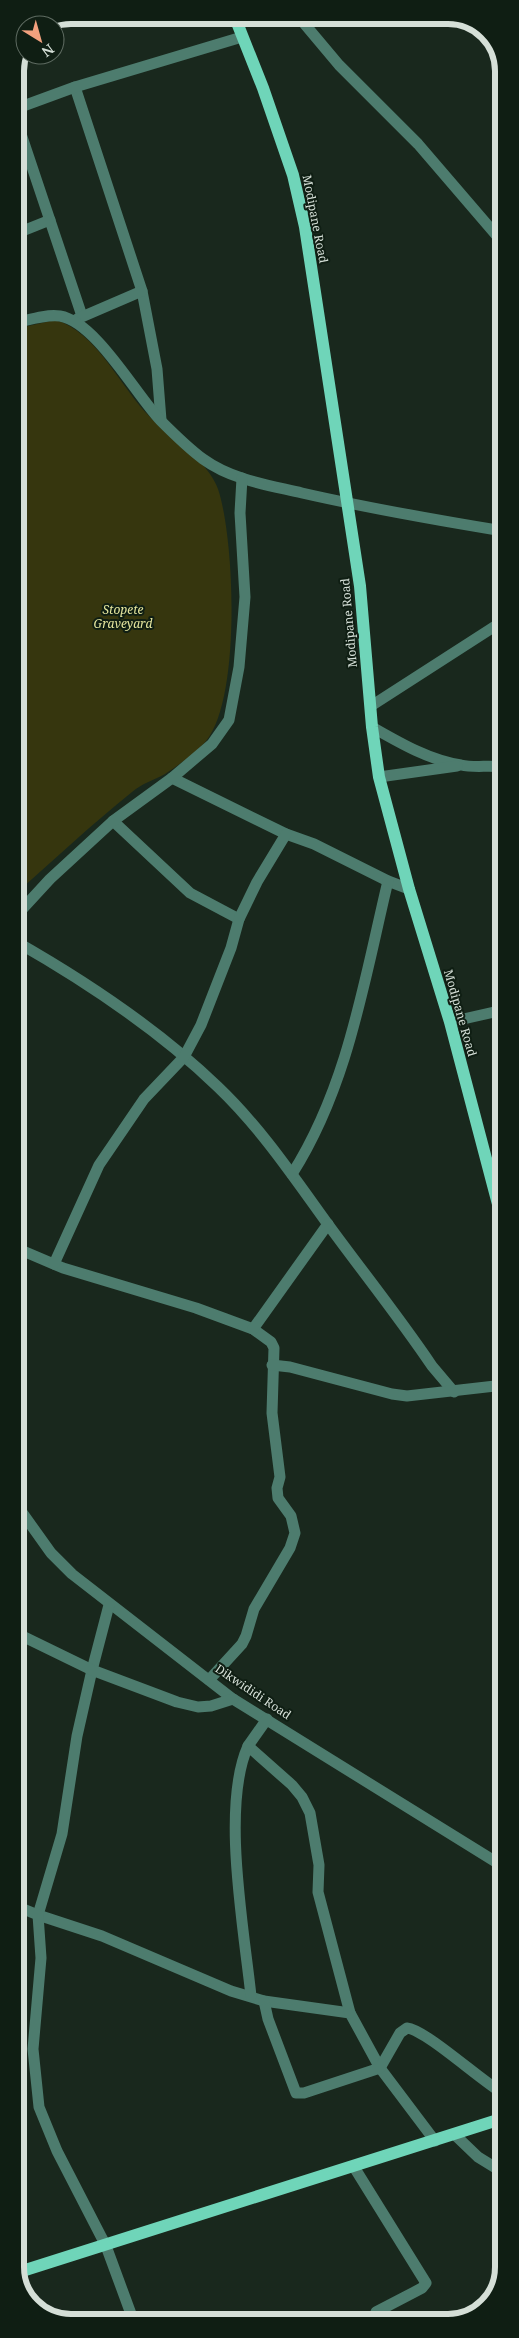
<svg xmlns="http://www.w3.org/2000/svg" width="519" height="2338" font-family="'Noto Serif',serif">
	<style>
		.green { fill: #36360e }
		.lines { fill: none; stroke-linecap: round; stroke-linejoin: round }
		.minor { stroke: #4d7c6e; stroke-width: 11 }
		.major { stroke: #6fd5b9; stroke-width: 12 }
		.labels { text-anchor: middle; stroke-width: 4; stroke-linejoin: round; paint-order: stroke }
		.street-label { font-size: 12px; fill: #d5dfd7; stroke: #0f1e13 }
		.park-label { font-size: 12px; font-style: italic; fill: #e4e59d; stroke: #0f1e13 }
		.rim { fill: none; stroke: #d5dfd7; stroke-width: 6 }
	</style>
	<rect width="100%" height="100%" fill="#19281d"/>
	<path class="green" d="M55,320C97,331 121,389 151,418C172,438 208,461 218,489C235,540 241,699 206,741C198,751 176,767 165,774C154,780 141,784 132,792C92,824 54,860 15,894V329Z"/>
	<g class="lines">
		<g class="minor">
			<polyline points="297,15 339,65 418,144 503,243"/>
			<polyline points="75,87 142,291 157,369 161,420"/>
			<polyline points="15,109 75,87 242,37"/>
			<polyline points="15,116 82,316"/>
			<polyline points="15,234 50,220"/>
			<polyline points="77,319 142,291"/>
			<path d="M15,323C29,320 45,314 60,316C96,322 136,395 161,421C173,433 188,448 203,459C232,480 268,485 302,493C368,508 436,520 503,531"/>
			<polyline points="371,706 503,621"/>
			<path d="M372,727C400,743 429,760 461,765C474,768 489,765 503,767"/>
			<polyline points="379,777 457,766"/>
			<polyline points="172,778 286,834 314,844 388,881 409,889"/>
			<polyline points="113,821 190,893 239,919"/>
			<polyline points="15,917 50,879 113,821 172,778 212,744 229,720 239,667 245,597 240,513 242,478"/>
			<path d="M15,941C87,982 158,1029 218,1087C260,1127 293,1176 327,1223C362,1271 399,1317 432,1366L454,1392"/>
			<polyline points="450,1022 503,1010"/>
			<polyline points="490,1169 503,1173"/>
			<path d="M292,1174C348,1086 364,981 388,881"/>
			<polyline points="16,1248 63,1268 196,1308 253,1329 271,1342 274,1348 272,1413 280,1477 277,1488 278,1498 291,1516 295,1533 290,1548 254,1609 246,1636 242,1644 209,1680"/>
			<polyline points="54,1264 99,1165 144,1099 184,1057 201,1025 231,948 239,919 257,882 286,834"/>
			<polyline points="253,1329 328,1224"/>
			<polyline points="272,1365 290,1367 392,1394 407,1396 504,1385"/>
			<polyline points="16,1504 51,1553 72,1574 233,1699 504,1867"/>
			<polyline points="109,1605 92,1670 77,1736 62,1834 38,1915 102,1936 231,1991 264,2001 350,2013 380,2068 435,2141"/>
			<polyline points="16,1633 92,1670 177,1702 198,1707 211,1706 233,1699"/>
			<polyline points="248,1746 267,1719"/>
			<polyline points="16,1906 38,1915 41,1958 33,2049 39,2107 57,2151 106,2246 134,2322"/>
			<path d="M251,1996C244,1929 221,1806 248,1746L292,1785L302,1797L310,1813L319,1865L318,1892L350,2013"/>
			<path d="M264,2001L268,2019L296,2093H304L380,2068L400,2033L407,2028C426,2030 481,2081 504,2094"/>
			<polyline points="454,2134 478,2157 504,2173"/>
			<polyline points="354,2167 426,2283 422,2288 376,2312 372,2322"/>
		</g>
		<g class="major">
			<polyline points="234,15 263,88 293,175 305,227 360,586 372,727 379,777 409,889 450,1022 504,1227"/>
			<polyline points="16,2273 504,2118"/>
		</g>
	</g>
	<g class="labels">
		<g class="street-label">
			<text transform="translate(315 219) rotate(79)" y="4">Modipane Road</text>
			<text transform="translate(349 623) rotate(-95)" y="4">Modipane Road</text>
			<text transform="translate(460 1013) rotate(74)" y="4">Modipane Road</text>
			<text transform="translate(253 1692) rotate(34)" y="4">Dikwididi Road</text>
		</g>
		<g class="park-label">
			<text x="123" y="614">Stopete<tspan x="123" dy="14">Graveyard</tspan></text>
		</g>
	</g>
	<path d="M0 0H519V2338H0ZM71 24H448A47 47 0 0 1 495 71V2267A47 47 0 0 1 448 2314H71A47 47 0 0 1 24 2267V71A47 47 0 0 1 71 24Z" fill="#0f1e13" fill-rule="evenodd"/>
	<path class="rim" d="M71 24H448A47 47 0 0 1 495 71V2267A47 47 0 0 1 448 2314H71A47 47 0 0 1 24 2267V71A47 47 0 0 1 71 24Z"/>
	<g transform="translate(40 40) rotate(143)"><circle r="24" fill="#0f1e13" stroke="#5e6b61"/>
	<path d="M0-4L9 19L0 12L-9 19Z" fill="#f2a17e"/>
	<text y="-8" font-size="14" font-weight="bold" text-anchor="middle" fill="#d5dfd7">N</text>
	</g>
</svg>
